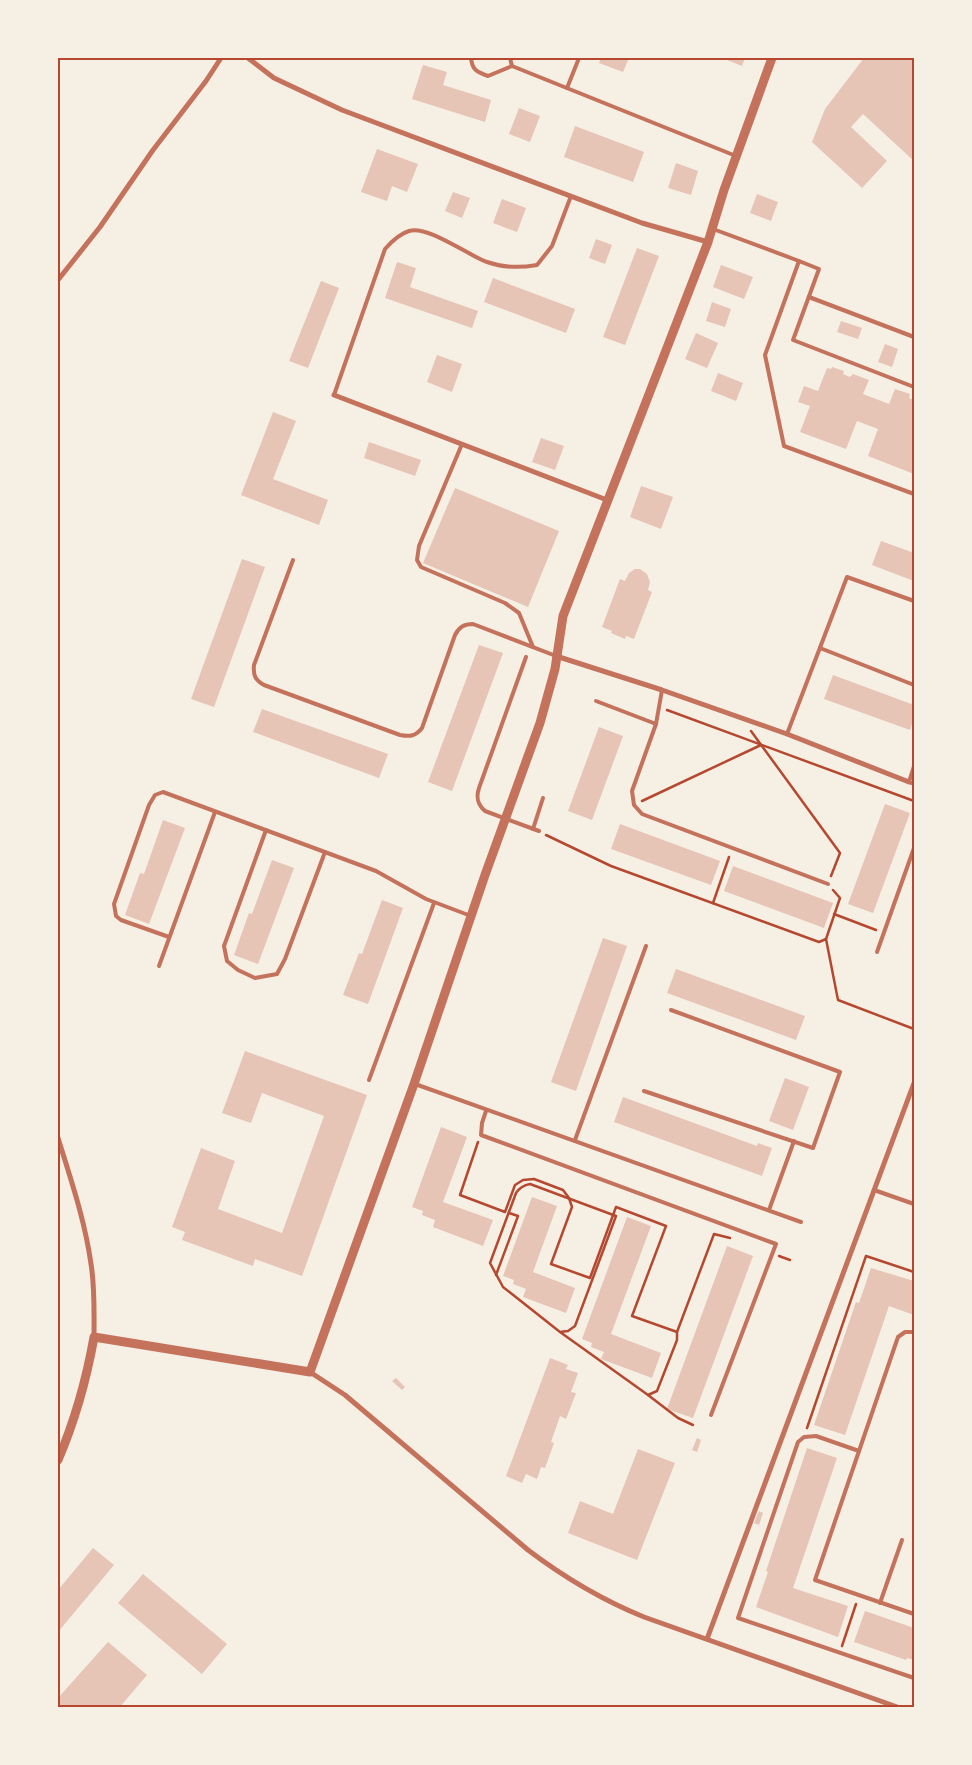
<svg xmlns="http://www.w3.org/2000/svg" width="972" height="1765" font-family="Ubuntu,sans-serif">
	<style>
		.building { fill: #e6c5b7 }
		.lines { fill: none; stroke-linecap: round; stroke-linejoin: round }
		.path { stroke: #b5482f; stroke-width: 2.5 }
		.service { stroke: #c5725c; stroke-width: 4 }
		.pedestrian { stroke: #c5725c; stroke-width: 4.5 }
		.minor { stroke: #c5725c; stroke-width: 5 }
		.tertiary { stroke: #c5725c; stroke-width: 9 }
		.neatline { fill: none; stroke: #b5482f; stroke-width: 2 }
	</style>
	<rect width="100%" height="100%" fill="#f6efe4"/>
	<g class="building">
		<polygon points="601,58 629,58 623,72 599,63"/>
		<polygon points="728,58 745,58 742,66 727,60"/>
		<polygon points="864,58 914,58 914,161 863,114 851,127 887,161 862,188 812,142 825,109"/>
		<polygon points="423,65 447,72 443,85 491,100 485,122 412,99"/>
		<polygon points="519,108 540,116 530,142 509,134"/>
		<polygon points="575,126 644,152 633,182 564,157"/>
		<polygon points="377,149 418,164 407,192 392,186 387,201 361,192"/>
		<polygon points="676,163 698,171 691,195 668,188"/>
		<polygon points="453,192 470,198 462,218 445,211"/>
		<polygon points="757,194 778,202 771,221 750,213"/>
		<polygon points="502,199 526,208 517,232 493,223"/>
		<polygon points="596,239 612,245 605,264 589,258"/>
		<polygon points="637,248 659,256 625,345 603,337"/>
		<polygon points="397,262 416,268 410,287 478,311 472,328 385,298"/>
		<polygon points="721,265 753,277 744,299 713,287"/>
		<polygon points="493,278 575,309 566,333 484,302"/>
		<polygon points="321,281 339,288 308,368 289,361"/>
		<polygon points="712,302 731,309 725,327 706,321"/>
		<polygon points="841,321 862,328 858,339 837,332"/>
		<polygon points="696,333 718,343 707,368 685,359"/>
		<polygon points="885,344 898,349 892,367 878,362"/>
		<polygon points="437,355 462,364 452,392 427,382"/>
		<polygon points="832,367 844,371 843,374 850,377 853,374 869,380 863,394 889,404 895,389 910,394 909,398 914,400 914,474 868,456 878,429 857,421 846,449 800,432 810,406 798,402 804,386 818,391 827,368 831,369"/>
		<polygon points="718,373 743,383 736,401 711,391"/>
		<polygon points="273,412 296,421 273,479 328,500 319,525 241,495"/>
		<polygon points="541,438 564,446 555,470 532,462"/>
		<polygon points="369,442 421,460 415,476 364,458"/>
		<polygon points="641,486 673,497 661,529 630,517"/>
		<polygon points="455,488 559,531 528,607 423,563"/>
		<polygon points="881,541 914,553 914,581 872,565"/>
		<polygon points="242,559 265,567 214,707 191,699"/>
		<polygon points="635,569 640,569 647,574 650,582 648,590 652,592 634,639 626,636 625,639 611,633 612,631 602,627 620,579 625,581 629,573"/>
		<polygon points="479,645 503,653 452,791 428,782"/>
		<polygon points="833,675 914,705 914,718 910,730 824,699"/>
		<polygon points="262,709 388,754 379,778 253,732"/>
		<polygon points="599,727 623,736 592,820 568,811"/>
		<polygon points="885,804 910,813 873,913 848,904"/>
		<polygon points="163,820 185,828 149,924 125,915 140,873 144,874"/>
		<polygon points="620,824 720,861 711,885 611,849"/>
		<polygon points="272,860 294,868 258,964 234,955 249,913 252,914"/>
		<polygon points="733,866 833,903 824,928 724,891"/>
		<polygon points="382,900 403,908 368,1004 343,995 359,953 362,954"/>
		<polygon points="603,938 627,946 576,1091 551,1082"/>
		<polygon points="676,969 805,1016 796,1040 667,993"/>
		<polygon points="245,1051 367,1095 302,1276 255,1259 253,1266 182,1240 185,1232 172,1227 201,1148 235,1161 218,1209 282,1233 324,1116 262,1093 251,1123 222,1113"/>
		<polygon points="785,1078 809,1087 793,1130 769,1121"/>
		<polygon points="623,1097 757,1146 758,1143 772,1148 762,1176 614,1122"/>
		<polygon points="441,1127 467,1137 443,1202 493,1220 483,1246 433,1227 435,1220 422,1215 423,1211 412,1207"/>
		<polygon points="532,1197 557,1206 533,1272 575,1288 566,1313 523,1297 526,1289 513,1284 514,1280 503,1276"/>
		<polygon points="627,1217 651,1226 611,1334 661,1353 652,1378 601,1359 604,1352 591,1347 592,1343 582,1339"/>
		<polygon points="727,1246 753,1256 693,1418 667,1409"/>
		<polygon points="871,1268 914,1281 914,1315 889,1306 845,1435 814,1425 856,1302 859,1303"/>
		<polygon points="550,1358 568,1365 566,1369 578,1373 571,1392 576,1393 566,1419 560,1416 551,1442 554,1443 545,1468 541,1467 537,1479 526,1474 522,1483 506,1476"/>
		<polygon points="396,1378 405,1387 402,1390 392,1381"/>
		<polygon points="697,1438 701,1440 697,1452 692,1450"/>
		<polygon points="807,1448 837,1458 793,1588 848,1606 838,1637 756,1607 768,1572 766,1571"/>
		<polygon points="638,1449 675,1463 637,1560 568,1533 580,1501 613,1514"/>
		<polygon points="759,1511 763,1513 759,1525 754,1523"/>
		<polygon points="93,1548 114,1565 58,1632 58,1590"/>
		<polygon points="143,1574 227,1644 202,1674 118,1603"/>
		<polygon points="865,1611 914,1628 914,1660 907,1658 906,1660 854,1642"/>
		<polygon points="108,1642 147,1675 119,1708 58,1708 58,1698"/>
	</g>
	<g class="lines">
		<g class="path">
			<polyline points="667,710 914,801"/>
			<polyline points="751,731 840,853 831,876"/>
			<polyline points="642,801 761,745"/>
			<polyline points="546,835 611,866 819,942 826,939"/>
			<polyline points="833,890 840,898 826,939 838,1000 914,1029"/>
			<polyline points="713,903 729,857"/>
			<polyline points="834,914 876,930"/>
			<polyline points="478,1142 460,1195 505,1212 515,1185 523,1180 534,1179 563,1190 569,1198 572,1207 551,1264 590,1278 616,1207 666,1226 632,1316 677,1332 714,1234 730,1238"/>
			<polyline points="779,1256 790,1260"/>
			<polyline points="496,1275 518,1216 509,1213"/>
			<path d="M560,1332L568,1331L575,1326L616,1216L530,1184C524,1185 520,1187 516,1193L490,1263L503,1287L560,1332L648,1395"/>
			<polyline points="677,1332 677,1340 657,1391 648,1395 678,1418 693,1425"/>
			<polyline points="807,1428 866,1256 914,1272"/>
			<polyline points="842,1646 856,1604"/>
		</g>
		<g class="service">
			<path d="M471,58C472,70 477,72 488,76L512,66L736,156"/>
			<polyline points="510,58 512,66"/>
			<polyline points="567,88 579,58"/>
			<polyline points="713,229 799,261"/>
			<polyline points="914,387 793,340 819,269 799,261 765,355 784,446 914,494"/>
			<path d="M334,395L385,249C392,241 399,234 409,231C428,225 469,256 487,262C504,268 520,268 537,265L552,246L571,196"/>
			<polyline points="462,444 419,546 417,560 421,567 505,603 519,613 533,647"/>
			<path d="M293,560L254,665C253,675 255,680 264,685L400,735C410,737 416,736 422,728L455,635C459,627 464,624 473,624L556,656"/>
			<polyline points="820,648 914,685"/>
			<path d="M526,657L479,788C476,797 477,804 485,811L539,831"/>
			<polyline points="662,690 656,724 632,791 634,805 642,814 828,884"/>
			<polyline points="596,701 656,724"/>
			<polyline points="787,734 847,577 914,601"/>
			<polyline points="914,766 909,782 914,784"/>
			<polyline points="533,829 543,798"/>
			<polyline points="266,830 224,946 227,961 238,970 255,978 277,974 285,959 325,852"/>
			<polyline points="169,937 121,920 116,916 114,904 149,805 155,795 163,792 376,871 426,899 471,916"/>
			<polyline points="877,952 914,848"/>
			<polyline points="159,966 215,812"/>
			<polyline points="369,1080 434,903"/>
			<polyline points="415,1084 801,1222"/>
			<polyline points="644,1091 813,1148 840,1072 671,1010"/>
			<polyline points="486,1111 482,1123 481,1135 776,1244 711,1415"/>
			<polyline points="575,1140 646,946"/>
			<polyline points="769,1210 794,1141"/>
			<polyline points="859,1451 898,1337 905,1332 914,1332"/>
			<polyline points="880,1603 902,1540"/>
			<polyline points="914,1614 815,1580 859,1451 816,1436 804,1437 798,1442 738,1618 914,1678"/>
		</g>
		<g class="pedestrian">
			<polyline points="809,297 914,337"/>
			<polyline points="874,1190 914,1204"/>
		</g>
		<g class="minor">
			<polyline points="248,58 274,78 342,110 642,223 708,242"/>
			<polyline points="58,280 100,227 153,150 206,81 221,58"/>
			<polyline points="334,395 607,500"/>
			<polyline points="556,656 662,690 787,734 909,782"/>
			<path d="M58,1138C71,1180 85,1221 91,1264C95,1288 94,1313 94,1337"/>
			<path d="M310,1372L345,1395L528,1550C565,1578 602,1600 644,1617L900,1708"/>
			<polyline points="707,1639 914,1083"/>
		</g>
		<path class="tertiary" d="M58,1460C76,1418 86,1382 94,1337L310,1372L414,1084L485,875L540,723L555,669L563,616L708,242L724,190L772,58"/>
	</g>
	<rect width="972" height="1765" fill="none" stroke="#f6efe4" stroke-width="118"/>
	<rect x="59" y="59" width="854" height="1647" class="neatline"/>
</svg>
